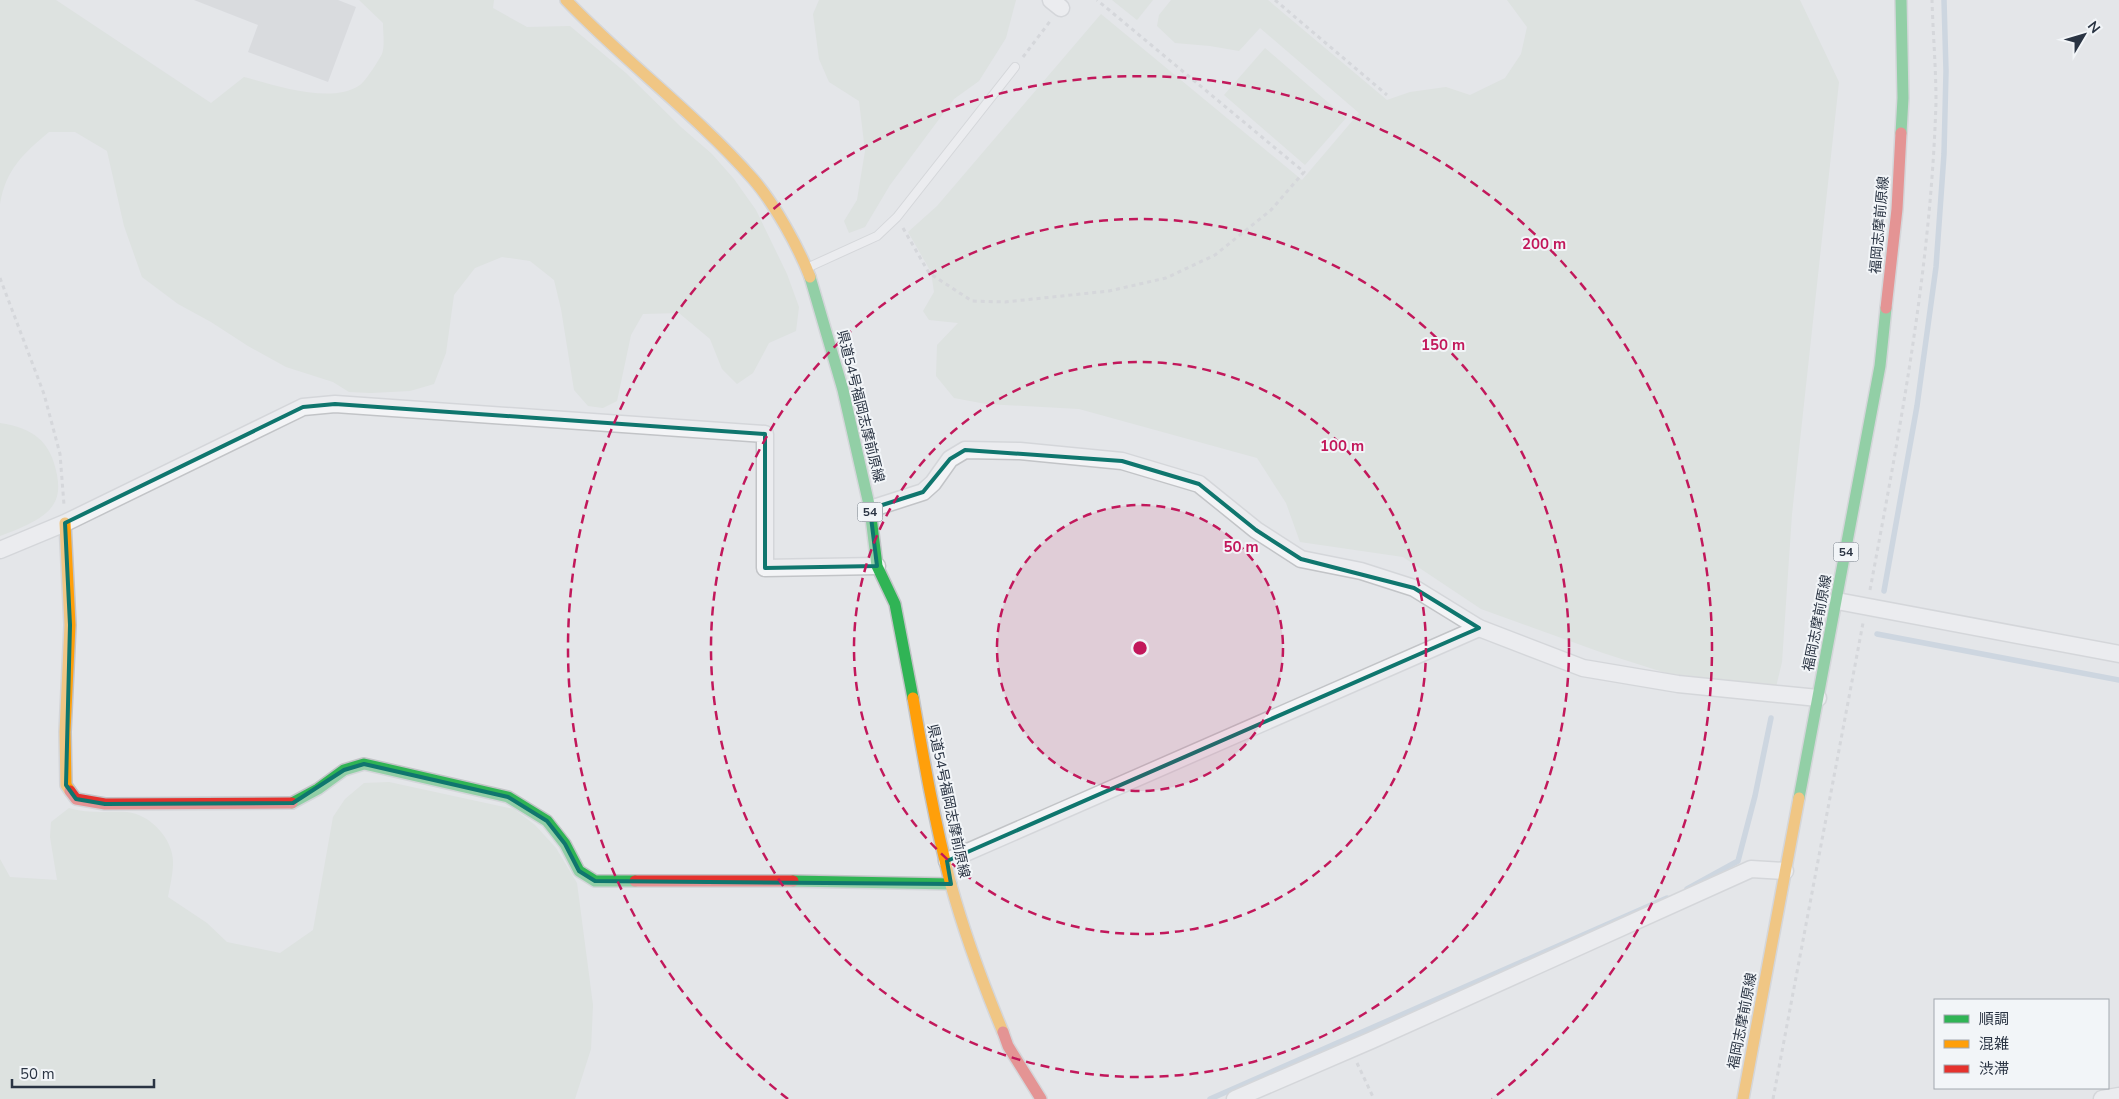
<svg xmlns="http://www.w3.org/2000/svg" width="2119" height="1099" font-family="'Nunito Sans','Noto Sans JP',sans-serif">
	<style>
		.green { fill: #d5ddd4 }
		.lines { fill: none; stroke-linecap: round; stroke-linejoin: round }
		.stream { stroke: #b2c3d4; stroke-width: 5.5 }
		.building { fill: #ccced1 }
		.lane-casing { stroke: #c2c4c7; stroke-width: 10 }
		.street-casing { stroke: #c2c4c7; stroke-width: 19 }
		.fast-casing { stroke: #c2c4c7; stroke-width: 14 }
		.slow-casing { stroke: #c2c4c7; stroke-width: 14 }
		.jam-casing { stroke: #c2c4c7; stroke-width: 14 }
		.path { stroke: #c3c5c9; stroke-width: 3; stroke-dasharray: 4 4; stroke-linecap: butt }
		.lane { stroke: #f3f4f6; stroke-width: 8 }
		.street { stroke: #f3f4f6; stroke-width: 16 }
		.fast { stroke: #30b455; stroke-width: 11 }
		.slow { stroke: #ff9f0a; stroke-width: 11 }
		.jam { stroke: #e5322d; stroke-width: 11 }
		.marked { fill: none; stroke: #0f766e; stroke-width: 4; stroke-linejoin: round }
		.ring { fill: none; stroke: #c2185b; stroke-width: 2.5; stroke-dasharray: 9 6 }
		.labels { text-anchor: middle; stroke-width: 4; stroke-linejoin: round; paint-order: stroke }
		.shield { fill: #f2f5f8; stroke: #666e79; stroke-width: 1 }
		.shield-label { font-size: 12px; font-weight: bold; fill: #2a3443 }
		.street-label { font-size: 14px; fill: #2a3443; stroke: #f2f5f8 }
		.centre { fill: #c2185b; stroke: #f2f5f8; stroke-width: 2.5 }
		.ring-label { font-size: 15px; text-anchor: middle; font-weight: bold; fill: #c2185b; stroke: #f2f5f8; stroke-width: 4; stroke-linejoin: round; paint-order: stroke }
	</style>
	<rect width="100%" height="100%" fill="#e4e6e9"/>
	<g class="green">
		<path d="M0,0H56L211,103L244,77C276,85 331,105 360,85C365,82 379,60 382,54C385,46 383,32 383,23L359,0H494L493,8L527,27L570,26L626,73L681,127L712,154L734,179L756,210L787,274L799,307L796,331L769,343L753,373L737,384L722,369L710,339L679,313L643,314L631,335L617,401L603,408L588,406L574,390L561,309L554,280L530,261L502,257L475,268L454,295L446,353L434,384L410,391L371,393L349,392L333,382L286,367L248,346L211,322L178,304L142,277L124,226L107,151L75,132H49C23,154 6,169 0,204Z"/>
		<polygon points="819,0 1016,0 1006,38 979,81 954,99 890,185 865,227 849,233 844,221 857,200 865,151 859,101 829,82 819,59 813,14"/>
		<polygon points="1112,0 1153,0 1137,20"/>
		<polygon points="1171,0 1268,0 1387,100 1410,92 1446,87 1470,95 1505,78 1521,54 1527,27 1507,0 1800,0 1839,82 1792,514 1782,662 1776,687 1669,674 1603,653 1481,609 1403,557 1300,542 1286,503 1257,458 1079,409 986,404 954,398 936,376 937,345 958,323 929,320 923,311 934,292 931,272 908,232 937,206 1101,14 1302,180 1359,113 1260,28 1239,51 1210,46 1175,43 1157,26 1159,15"/>
		<polygon points="1265,48 1346,118 1305,165 1224,95"/>
		<path d="M0,423C33,428 51,441 57,475C59,486 59,496 53,505C44,520 16,530 0,536Z"/>
		<path d="M389,782L514,809L535,825L556,848L577,883L593,1005L591,1049L575,1099H0V859L10,877L57,880L50,837L51,822L69,808C88,814 107,811 127,812C150,814 173,839 173,862C173,874 170,886 168,897L207,923L227,942L280,953L313,930L333,817L345,799L364,783Z"/>
	</g>
	<g class="lines">
		<g class="stream">
			<polyline points="1884,591 1917,406 1936,267 1944,154 1946,71 1944,0"/>
			<polyline points="1877,634 2119,680"/>
			<polyline points="1687,889 1738,861 1755,796 1771,718"/>
			<polyline points="1210,1099 1667,898"/>
		</g>
	</g>
	<polygon class="building" points="194,0 338,0 356,7 328,82 248,52 258,25"/>
	<g class="lines">
		<defs>
			<polyline id="lane" points="809,267 877,236 897,217 1015,67"/>
			<g id="street">
				<polyline points="1051,0 1061,8"/>
				<polyline points="870,509 923,492 933,483 950,459 965,450 1020,451 1122,461 1199,484 1256,530 1301,559 1361,571 1414,588 1479,628 1583,668 1678,684 1818,698"/>
				<polyline points="0,550 65,523 303,407 335,404 765,434 765,568 877,566"/>
				<polyline points="1837,601 2119,654"/>
				<polyline points="947,861 1479,628"/>
				<polyline points="1235,1099 1372,1040 1751,869 1785,871"/>
				<polyline points="2102,1099 2119,1096"/>
			</g>
			<g id="fast">
				<polyline points="1901,0 1903,98 1901,133"/>
				<polyline points="810,277 843,390 870,509 877,566 895,604 913,698"/>
				<polyline points="1799,798 1880,366 1886,308"/>
				<polyline points="292,803 318,789 344,770 364,764 508,797 547,821 565,844 579,871 595,881 635,881"/>
				<polyline points="793,881 951,884"/>
			</g>
			<g id="slow">
				<path d="M566,0C625,62 696,114 753,179C774,203 799,248 810,277"/>
				<polyline points="65,523 70,625 65,732 66,785 70,791"/>
				<path d="M913,698C924,761 935,824 951,885C965,935 983,984 1003,1032"/>
				<polyline points="1743,1099 1799,798"/>
			</g>
			<g id="jam">
				<polyline points="1886,308 1897,209 1901,133"/>
				<polyline points="70,791 76,799 105,804 292,803"/>
				<polyline points="635,881 793,881"/>
				<polyline points="1003,1032 1008,1046 1041,1099"/>
			</g>
		</defs>
		<use href="#lane" class="lane-casing"/>
		<use href="#street" class="street-casing"/>
		<use href="#fast" class="fast-casing"/>
		<use href="#slow" class="slow-casing"/>
		<use href="#jam" class="jam-casing"/>
		<g class="path">
			<polyline points="1275,0 1387,95"/>
			<polyline points="1023,57 1051,20"/>
			<polyline points="903,228 929,273 972,301 1005,302 1109,291 1166,278 1215,255 1271,210 1304,172 1097,0"/>
			<polyline points="0,278 44,394 60,454 64,505"/>
			<path d="M1870,590C1900,429 1931,267 1936,102C1936,68 1933,34 1932,0"/>
			<polyline points="1357,1063 1374,1099"/>
			<polyline points="1773,1099 1863,623"/>
		</g>
		<use href="#lane" class="lane"/>
		<use href="#street" class="street"/>
		<use href="#fast" class="fast"/>
		<use href="#slow" class="slow"/>
		<use href="#jam" class="jam"/>
	</g>
	<path d="M0 0H2119V1099H0ZM335,404L765,434V568L877,566L870,509L923,492L950,459L965,450L1122,461L1199,484L1256,530L1301,559L1414,588L1479,628L947,861L951,884L595,881L579,871L565,844L547,821L508,797L364,764L344,770L293,803L105,804L76,799L66,785L70,625L65,523L303,407Z" fill="#e4e6e9" fill-opacity=".55" fill-rule="evenodd"/>
	<path class="marked" d="M335,404L765,434V568L877,566L870,509L923,492L950,459L965,450L1122,461L1199,484L1256,530L1301,559L1414,588L1479,628L947,861L951,884L595,881L579,871L565,844L547,821L508,797L364,764L344,770L293,803L105,804L76,799L66,785L70,625L65,523L303,407Z"/>
	<circle cx="1140" cy="648" r="143" fill="#c2185b" fill-opacity=".12"/>
	<g class="ring">
		<circle cx="1140" cy="648" r="143"/>
		<circle cx="1140" cy="648" r="286"/>
		<circle cx="1140" cy="648" r="429"/>
		<path d="M788 1099A572 572 0 1 1 1492 1099"/>
	</g>
	<g class="labels">
		<g class="shield">
			<rect x="857.5" y="502.5" width="25" height="19" rx="4"/>
			<rect x="1833.5" y="542.5" width="25" height="19" rx="4"/>
		</g>
		<g class="shield-label">
			<text x="870" y="516">54</text>
			<text x="1846" y="556">54</text>
		</g>
		<g class="street-label">
			<text transform="translate(1879 225) rotate(-85)" y="5">福岡志摩前原線</text>
			<text transform="translate(861 406) rotate(76)" y="5">県道54号福岡志摩前原線</text>
			<text transform="translate(1817 623) rotate(-79)" y="5">福岡志摩前原線</text>
			<text transform="translate(949 801) rotate(78)" y="5">県道54号福岡志摩前原線</text>
			<text transform="translate(1742 1021) rotate(-79)" y="5">福岡志摩前原線</text>
		</g>
	</g>
	<circle cx="1140" cy="648" r="8" class="centre"/>
	<g class="ring-label">
		<text x="1544" y="249">200 m</text>
		<text x="1443" y="350">150 m</text>
		<text x="1342" y="451">100 m</text>
		<text x="1241" y="552">50 m</text>
	</g>
	<rect x="1934" y="999" width="175" height="90" fill="#f2f5f8" stroke="#a2a8b0"/>
	<rect x="1944" y="1015" width="25" height="8" fill="#30b455" stroke="#a2a8b0"/>
	<text x="1979" y="1024" font-size="15" fill="#2a3443">順調</text>
	<rect x="1944" y="1040" width="25" height="8" fill="#ff9f0a" stroke="#a2a8b0"/>
	<text x="1979" y="1049" font-size="15" fill="#2a3443">混雑</text>
	<rect x="1944" y="1065" width="25" height="8" fill="#e5322d" stroke="#a2a8b0"/>
	<text x="1979" y="1074" font-size="15" fill="#2a3443">渋滞</text>
	<g transform="translate(2084 35) rotate(52)" stroke="#f2f5f8" stroke-width="4" paint-order="stroke">
	<path d="M0-4L9 19L0 12L-9 19Z" fill="#2a3443"/>
	<text y="-8" font-size="14" font-weight="bold" text-anchor="middle" fill="#2a3443">N</text>
	</g>
	<path d="M12 1079v8h142v-8" fill="none" stroke="#2a3443" stroke-width="2.5"/>
	<text x="20" y="1079" font-size="15" fill="#2a3443" stroke="#f2f5f8" stroke-width="4" paint-order="stroke">50 m</text>
</svg>
